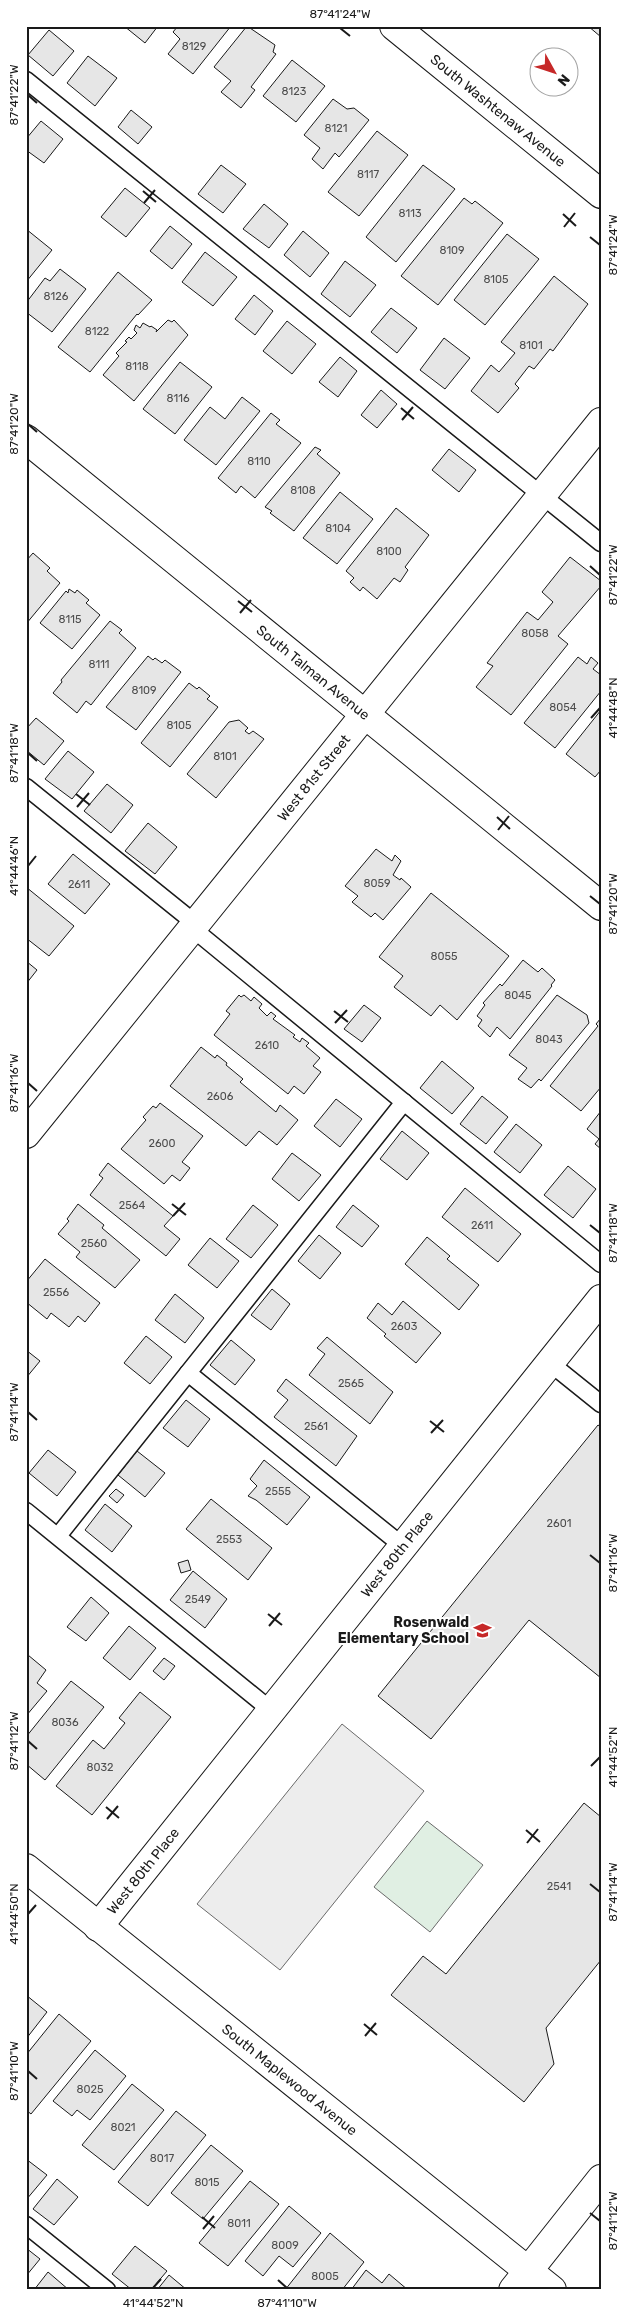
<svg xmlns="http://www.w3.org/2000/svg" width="627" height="2316" font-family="Rubik,sans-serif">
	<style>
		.green { fill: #e0efe3; stroke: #6a6a6a }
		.parking { fill: #ededed; stroke: #6a6a6a }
		.building { fill: #e6e6e6; stroke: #1a1a1a }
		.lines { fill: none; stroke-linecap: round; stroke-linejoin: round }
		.lane-casing { stroke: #1a1a1a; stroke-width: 19 }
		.street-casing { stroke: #1a1a1a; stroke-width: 30 }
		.lane { stroke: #fff; stroke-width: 16 }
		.street { stroke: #fff; stroke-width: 28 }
		.ticks { fill: none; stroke: #1a1a1a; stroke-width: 2 }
		.labels { text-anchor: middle; stroke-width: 4; stroke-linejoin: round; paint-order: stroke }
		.number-label { font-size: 11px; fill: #4d4d4d }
		.street-label { font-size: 14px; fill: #1a1a1a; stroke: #fff }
		.poi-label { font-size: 14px; font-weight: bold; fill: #1a1a1a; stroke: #fff; text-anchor: end }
		.neatline { fill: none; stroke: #1a1a1a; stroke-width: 2 }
		.ticks-label { font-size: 12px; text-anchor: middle; fill: #1a1a1a }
	</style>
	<rect width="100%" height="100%" fill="#fff"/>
	<polygon class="green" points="427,1821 483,1865 430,1932 374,1887"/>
	<polygon class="parking" points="342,1724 424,1791 280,1970 197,1904"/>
	<g class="building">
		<polygon points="124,26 158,26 145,43"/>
		<polygon points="178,26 231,26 193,74 168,54 180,39 173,32"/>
		<polygon points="247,26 275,45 273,52 276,54 251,87 255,90 241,108 221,92 231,81 214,67"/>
		<polygon points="588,26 601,26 601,37"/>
		<polygon points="49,30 74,51 53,76 28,55"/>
		<polygon points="88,56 117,78 95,106 67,83"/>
		<polygon points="292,60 325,86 296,122 263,96"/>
		<polygon points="333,99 347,109 354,108 369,120 339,157 335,153 323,169 312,159 320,148 304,135"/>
		<polygon points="131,110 152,127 138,144 118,127"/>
		<polygon points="41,121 63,139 44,163 26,150 26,139"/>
		<polygon points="377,131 408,155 359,216 328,192"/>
		<polygon points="221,165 246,184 223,213 198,194"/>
		<polygon points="423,165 455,189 396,262 366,237"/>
		<polygon points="125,188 150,208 126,237 101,217"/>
		<polygon points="464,198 472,204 475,201 503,223 438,305 401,276"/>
		<polygon points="264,204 288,224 269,248 243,229"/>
		<polygon points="170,226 192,244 172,269 150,251"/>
		<polygon points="26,229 52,250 26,282"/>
		<polygon points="303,231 329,253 310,277 284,255"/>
		<polygon points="507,234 539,259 485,325 454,300"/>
		<polygon points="205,252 237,277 213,306 182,282"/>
		<polygon points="345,261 376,285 350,317 321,294"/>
		<polygon points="60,269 86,289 52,332 26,312 26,303 45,278 50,281"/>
		<polygon points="118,272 152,300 138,315 137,314 90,372 58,347"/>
		<polygon points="554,276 588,304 553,351 550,349 534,369 529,366 515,384 519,388 498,413 471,391 491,365 499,372 515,353 501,342"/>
		<polygon points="254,295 273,311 255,335 235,319"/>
		<polygon points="391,308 417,328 397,353 371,332"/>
		<polygon points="168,320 172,322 174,320 188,335 134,401 103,375 119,356 116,353 127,342 125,341 129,337 131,339 137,333 134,330 136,325 140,328 143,323 150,327 151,326 157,330 156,332"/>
		<polygon points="287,321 316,344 292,374 263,351"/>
		<polygon points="444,338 470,358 445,389 420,370"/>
		<polygon points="340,357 357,371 338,397 319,382"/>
		<polygon points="180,362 212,387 175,434 143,409"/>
		<polygon points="381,390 397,404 377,428 361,415"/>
		<polygon points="242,397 260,411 216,465 184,440 210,407 225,419"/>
		<polygon points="271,413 280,420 276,424 301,443 255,498 241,486 236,493 218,478"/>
		<polygon points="315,447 321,450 317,454 340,473 294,531 270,513 272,511 265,507"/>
		<polygon points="449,449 476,470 459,492 432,470"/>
		<polygon points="340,492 373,519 337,564 303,538"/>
		<polygon points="396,508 429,535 405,567 408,570 400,582 394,578 377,599 363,587 360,591 350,582 354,578 346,571"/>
		<polygon points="33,553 50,568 47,571 60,583 26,624 26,561"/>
		<polygon points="570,557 601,581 601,586 558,636 568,644 511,715 476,687 493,666 487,663 527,612 538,620 553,602 542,592"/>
		<polygon points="69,589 75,593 77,590 89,600 86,603 100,615 72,649 40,623 66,591 68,593"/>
		<polygon points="110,621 122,630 119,633 136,648 91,705 86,701 77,713 53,693 62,682 61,680"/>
		<polygon points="148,656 153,660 155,658 162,663 165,660 181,672 136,730 106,707"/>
		<polygon points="578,657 587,664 591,657 598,663 593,669 601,675 601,691 555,748 524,723"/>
		<polygon points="189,683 197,689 199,687 210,696 207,699 218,707 170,767 141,743"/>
		<polygon points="601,710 601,770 595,777 566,754"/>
		<polygon points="36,718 64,741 44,765 26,750 26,729"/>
		<polygon points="239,720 248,728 245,731 249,734 253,731 264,739 216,798 187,774 229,722"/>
		<polygon points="68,751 94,772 72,799 45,779"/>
		<polygon points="107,784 133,805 111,833 84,811"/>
		<polygon points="148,823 177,847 155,874 125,851"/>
		<polygon points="376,849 392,861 395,855 401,861 393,875 400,880 401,878 411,887 383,920 375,913 371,917 352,902 358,896 345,886"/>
		<polygon points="73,854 110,884 85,914 48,884"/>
		<polygon points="26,887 74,926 49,956 26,938"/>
		<polygon points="431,893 509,956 457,1020 440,1005 431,1016 394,987 403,976 379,957"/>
		<polygon points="523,960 538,972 542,968 555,980 551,985 552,986 510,1039 497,1027 490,1037 478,1026 482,1020 477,1016 485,1005 483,1003 500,984 502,986"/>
		<polygon points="26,961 37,970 26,984"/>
		<polygon points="239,995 241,997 244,995 251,1001 254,997 262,1004 259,1008 267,1016 271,1012 276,1016 273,1019 295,1035 293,1037 300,1042 302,1038 309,1043 306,1046 320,1058 313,1066 321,1072 304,1094 294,1086 288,1094 214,1035 230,1014 226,1011"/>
		<polygon points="557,995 587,1015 589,1023 541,1081 539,1079 531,1088 518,1079 527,1068 509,1055"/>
		<polygon points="364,1005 381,1018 362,1042 344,1029"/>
		<polygon points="601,1018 601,1087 581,1111 550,1086 598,1026 596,1024"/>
		<polygon points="201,1047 215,1058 217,1055 227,1063 226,1065 243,1079 240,1082 276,1112 280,1105 298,1120 277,1145 259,1131 246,1146 170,1086"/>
		<polygon points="442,1061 474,1088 452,1114 420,1088"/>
		<polygon points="482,1096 508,1117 486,1144 460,1124"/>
		<polygon points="336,1099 362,1119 340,1147 314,1126"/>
		<polygon points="160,1103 203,1136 182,1162 190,1168 180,1181 172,1175 164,1184 121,1149 146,1120 143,1117 153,1106 156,1108"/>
		<polygon points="601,1111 601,1149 595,1144 599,1139 587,1129"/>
		<polygon points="516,1124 542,1145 520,1173 494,1152"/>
		<polygon points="402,1131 429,1153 407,1180 380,1159"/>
		<polygon points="292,1153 321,1175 299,1201 272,1179"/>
		<polygon points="108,1163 173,1216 164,1226 180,1239 166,1256 90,1195 103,1178 99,1175"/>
		<polygon points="568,1166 596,1189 573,1218 544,1195"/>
		<polygon points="465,1188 521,1234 498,1262 442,1217"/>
		<polygon points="78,1204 104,1225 102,1228 140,1260 115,1288 76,1257 80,1252 58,1234 69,1221 67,1219"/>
		<polygon points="253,1205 278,1225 251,1258 226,1239"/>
		<polygon points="353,1205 379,1226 362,1247 336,1227"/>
		<polygon points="319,1235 341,1253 320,1279 298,1261"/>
		<polygon points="427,1237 450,1256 447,1259 479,1285 459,1310 405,1264"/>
		<polygon points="210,1238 239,1261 217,1288 188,1265"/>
		<polygon points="45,1259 100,1303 85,1322 78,1316 69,1327 51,1313 47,1319 26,1302 26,1282"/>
		<polygon points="272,1289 290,1304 271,1330 251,1315"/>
		<polygon points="175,1294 204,1318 185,1343 155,1320"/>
		<polygon points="403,1301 441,1333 416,1363 384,1336 386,1334 367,1318 378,1303 392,1315"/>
		<polygon points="146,1336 172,1357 150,1384 124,1363"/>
		<polygon points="327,1337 393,1392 370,1424 309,1375 325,1354 317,1348"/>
		<polygon points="231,1340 255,1360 235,1385 210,1365"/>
		<polygon points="26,1350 40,1361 26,1378"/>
		<polygon points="286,1379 357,1436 336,1466 274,1417 288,1400 277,1391"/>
		<polygon points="186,1400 210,1419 188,1447 163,1428"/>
		<polygon points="598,1425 601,1427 601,1678 529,1620 431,1739 378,1696"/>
		<polygon points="48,1450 76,1472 57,1496 29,1473"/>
		<polygon points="137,1451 165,1473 145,1497 118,1475"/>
		<polygon points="264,1460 310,1497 287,1525 256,1500 248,1496 257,1486 250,1479"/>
		<polygon points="116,1489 124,1495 117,1503 109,1496"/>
		<polygon points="211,1499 272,1548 248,1580 186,1529"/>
		<polygon points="105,1504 132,1526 112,1552 85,1530"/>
		<polygon points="188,1560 191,1570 181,1573 178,1563"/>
		<polygon points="193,1571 227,1599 205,1628 170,1600"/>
		<polygon points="91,1597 109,1613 86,1641 67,1627"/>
		<polygon points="129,1626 156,1648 130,1680 103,1658"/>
		<polygon points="28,1655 46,1670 37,1683 47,1691 26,1716"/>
		<polygon points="164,1658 175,1666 164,1680 153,1671"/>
		<polygon points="71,1681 104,1707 45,1780 26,1764 26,1737"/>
		<polygon points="140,1692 171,1717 92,1815 56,1786 93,1740 104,1749 125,1723 119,1718"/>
		<polygon points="584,1803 601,1817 601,1960 546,2028 554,2064 524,2102 391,1995 423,1956 446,1974"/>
		<polygon points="26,1995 47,2012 26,2039"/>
		<polygon points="59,2014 91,2041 31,2114 26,2110 26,2055"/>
		<polygon points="95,2050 126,2076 90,2120 77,2110 72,2116 53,2101"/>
		<polygon points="132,2084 164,2110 114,2170 82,2145"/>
		<polygon points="176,2111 206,2135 148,2206 118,2182"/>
		<polygon points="211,2145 243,2171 203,2219 171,2193"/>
		<polygon points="26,2159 47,2175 26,2200"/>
		<polygon points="57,2179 78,2197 54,2225 33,2209"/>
		<polygon points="250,2181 279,2204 228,2266 199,2243"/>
		<polygon points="289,2206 321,2233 293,2267 279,2256 263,2276 245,2261"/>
		<polygon points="330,2233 364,2262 342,2290 285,2290"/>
		<polygon points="135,2246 167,2271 151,2290 132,2290 112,2274"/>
		<polygon points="26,2248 40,2259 26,2276"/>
		<polygon points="366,2270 382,2283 389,2274 408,2290 351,2290"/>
		<polygon points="48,2272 69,2290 34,2290"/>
		<polygon points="169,2275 187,2290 157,2290"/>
	</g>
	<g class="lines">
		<defs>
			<g id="lane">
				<polyline points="26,80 601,543"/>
				<polyline points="26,787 196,924"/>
				<polyline points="192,928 601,1264"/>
				<polyline points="550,1363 601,1404"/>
				<polyline points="188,1373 404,1547"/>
				<polyline points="26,1511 272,1711"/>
				<polyline points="58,1536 404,1102"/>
				<polyline points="26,2225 107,2290"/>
			</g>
			<g id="street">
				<path id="s1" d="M394,26L601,194"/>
				<path id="s2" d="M26,439L601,906"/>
				<path id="s3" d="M26,1134L601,422"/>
				<path id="s4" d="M26,1868L552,2290"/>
				<path id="s5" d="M98,1927L601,1299"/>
				<polyline points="513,2290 601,2179"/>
			</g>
		</defs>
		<use href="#lane" class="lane-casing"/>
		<use href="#street" class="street-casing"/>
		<use href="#lane" class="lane"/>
		<use href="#street" class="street"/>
	</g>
	<path class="ticks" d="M340,28L350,36M28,95L37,103M143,191L156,202M144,203L155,190M563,214L576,226M564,227L575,213M590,237L600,245M401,408L414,419M402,420L413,407M28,424L37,432M590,566L600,575M238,601L252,612M240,613L251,600M591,718L600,708M28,753L37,761M76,794L90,805M77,807L89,793M497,817L510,829M498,830L509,816M28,866L36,856M590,896L600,904M334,1011L348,1022M335,1023L347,1010M28,1083L37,1091M172,1204L186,1215M173,1216L185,1203M590,1225L600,1233M28,1412L37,1420M430,1421L444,1432M431,1433L443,1420M590,1555L600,1563M268,1614L282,1625M269,1626L280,1613M28,1741L37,1749M591,1766L600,1757M106,1807L119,1818M107,1819L118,1806M526,1830L540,1842M527,1843L538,1829M590,1884L600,1892M28,1914L36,1905M364,2024L377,2035M365,2036L376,2023M28,2071L37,2079M590,2213L600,2221M202,2217L215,2228M203,2229L214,2216M278,2280L287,2288M153,2288L161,2279"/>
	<defs>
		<symbol id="school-bare" viewBox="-9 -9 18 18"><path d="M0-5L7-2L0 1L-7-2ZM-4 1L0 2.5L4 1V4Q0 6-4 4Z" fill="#c62828" stroke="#fff" stroke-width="2.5" paint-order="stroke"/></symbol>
	</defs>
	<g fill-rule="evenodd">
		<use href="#school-bare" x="470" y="1618" width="25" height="25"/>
	</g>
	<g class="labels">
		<g class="number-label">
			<text x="194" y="50">8129</text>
			<text x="294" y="95">8123</text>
			<text x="336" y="132">8121</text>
			<text x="368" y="178">8117</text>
			<text x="410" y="217">8113</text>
			<text x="452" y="254">8109</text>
			<text x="496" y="283">8105</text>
			<text x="56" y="300">8126</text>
			<text x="97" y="335">8122</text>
			<text x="531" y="349">8101</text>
			<text x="137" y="370">8118</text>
			<text x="178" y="402">8116</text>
			<text x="259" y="465">8110</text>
			<text x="303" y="494">8108</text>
			<text x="338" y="532">8104</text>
			<text x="389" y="555">8100</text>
			<text x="70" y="623">8115</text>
			<text x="535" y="637">8058</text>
			<text x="99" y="668">8111</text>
			<text x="144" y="694">8109</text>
			<text x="563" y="711">8054</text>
			<text x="179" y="729">8105</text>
			<text x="225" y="760">8101</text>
			<text x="377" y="887">8059</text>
			<text x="79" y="888">2611</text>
			<text x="444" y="960">8055</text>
			<text x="518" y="999">8045</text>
			<text x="549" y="1043">8043</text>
			<text x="267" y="1049">2610</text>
			<text x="220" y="1100">2606</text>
			<text x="162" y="1147">2600</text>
			<text x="132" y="1209">2564</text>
			<text x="482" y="1229">2611</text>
			<text x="94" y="1247">2560</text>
			<text x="56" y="1296">2556</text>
			<text x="404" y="1330">2603</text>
			<text x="351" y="1387">2565</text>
			<text x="316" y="1430">2561</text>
			<text x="278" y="1495">2555</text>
			<text x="559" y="1527">2601</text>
			<text x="229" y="1543">2553</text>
			<text x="198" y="1603">2549</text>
			<text x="65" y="1726">8036</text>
			<text x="100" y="1771">8032</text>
			<text x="559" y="1890">2541</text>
			<text x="90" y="2093">8025</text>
			<text x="123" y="2131">8021</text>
			<text x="162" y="2162">8017</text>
			<text x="207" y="2186">8015</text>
			<text x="239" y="2227">8011</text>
			<text x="285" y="2249">8009</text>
			<text x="325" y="2280">8005</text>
		</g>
		<g class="street-label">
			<text dy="5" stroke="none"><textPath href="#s1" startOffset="134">South Washtenaw Avenue</textPath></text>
			<text dy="5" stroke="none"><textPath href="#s2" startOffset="370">South Talman Avenue</textPath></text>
			<text dy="5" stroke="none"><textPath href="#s3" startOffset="458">West 81st Street</textPath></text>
			<text dy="5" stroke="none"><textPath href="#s5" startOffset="478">West 80th Place</textPath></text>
			<text dy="5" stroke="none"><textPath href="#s5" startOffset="72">West 80th Place</textPath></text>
			<text dy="5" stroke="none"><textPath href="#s4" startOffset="338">South Maplewood Avenue</textPath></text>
		</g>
		<g class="poi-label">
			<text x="469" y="1627">Rosenwald<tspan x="469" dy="16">Elementary School</tspan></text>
		</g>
	</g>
	<rect width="627" height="2316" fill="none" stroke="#ffffff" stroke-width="55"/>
	<g transform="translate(554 72) rotate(130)"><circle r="24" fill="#ffffff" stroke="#a3a3a3"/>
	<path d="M0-4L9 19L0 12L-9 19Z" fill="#c62828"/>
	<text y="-8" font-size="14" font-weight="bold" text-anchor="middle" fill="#1a1a1a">N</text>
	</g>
	<rect x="28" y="28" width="572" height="2260" class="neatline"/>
	<g class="ticks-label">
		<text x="340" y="18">87°41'24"W</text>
		<text transform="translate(14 95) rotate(-90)" y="4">87°41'22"W</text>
		<text transform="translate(613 245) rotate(-90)" y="4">87°41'24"W</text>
		<text transform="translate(14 424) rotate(-90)" y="4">87°41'20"W</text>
		<text transform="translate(613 575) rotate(-90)" y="4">87°41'22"W</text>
		<text transform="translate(613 708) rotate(-90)" y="4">41°44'48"N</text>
		<text transform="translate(14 753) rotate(-90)" y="4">87°41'18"W</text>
		<text transform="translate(14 866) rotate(-90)" y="4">41°44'46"N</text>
		<text transform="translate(613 904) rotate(-90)" y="4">87°41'20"W</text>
		<text transform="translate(14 1083) rotate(-90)" y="4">87°41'16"W</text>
		<text transform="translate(613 1233) rotate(-90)" y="4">87°41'18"W</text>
		<text transform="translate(14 1412) rotate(-90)" y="4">87°41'14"W</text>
		<text transform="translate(613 1563) rotate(-90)" y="4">87°41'16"W</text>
		<text transform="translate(14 1741) rotate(-90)" y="4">87°41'12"W</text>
		<text transform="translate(613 1757) rotate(-90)" y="4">41°44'52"N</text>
		<text transform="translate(613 1892) rotate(-90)" y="4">87°41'14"W</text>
		<text transform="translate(14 1914) rotate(-90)" y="4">41°44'50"N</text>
		<text transform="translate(14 2071) rotate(-90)" y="4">87°41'10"W</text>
		<text transform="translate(613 2221) rotate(-90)" y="4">87°41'12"W</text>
		<text x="153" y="2307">41°44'52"N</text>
		<text x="287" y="2307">87°41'10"W</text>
	</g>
</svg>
